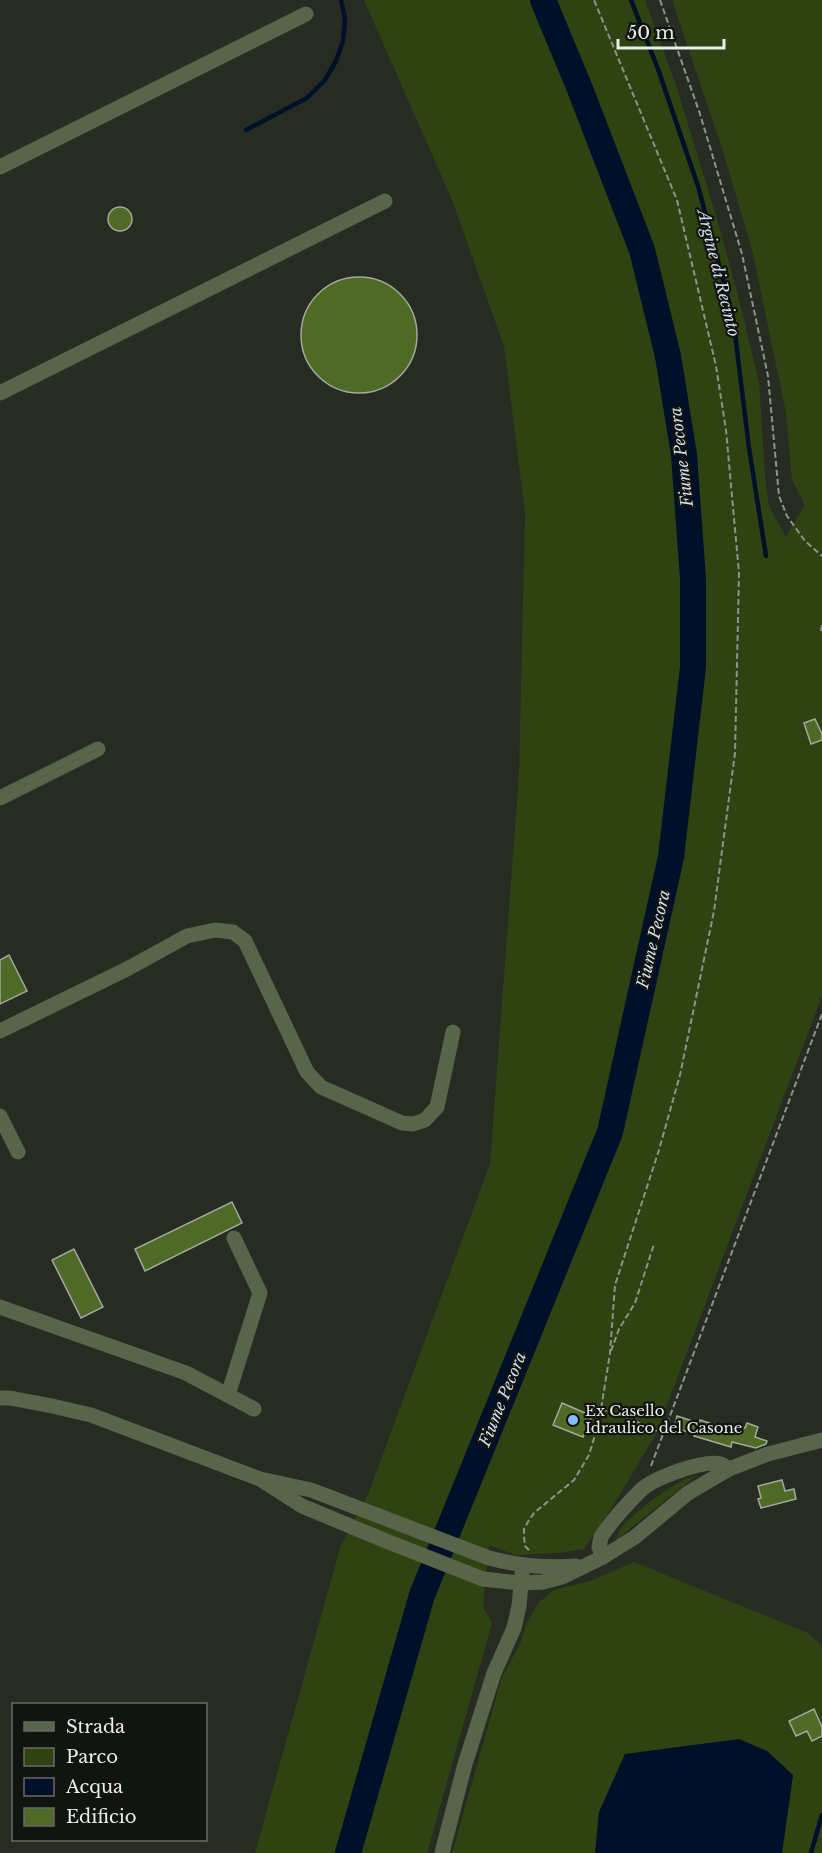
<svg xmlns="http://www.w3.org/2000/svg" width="822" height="1853" font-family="'Libre Baskerville',serif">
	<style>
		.green { fill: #2f4212 }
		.water { fill: #001029 }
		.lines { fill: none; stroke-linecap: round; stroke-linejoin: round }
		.stream { stroke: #001029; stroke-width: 4.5 }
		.river { stroke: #001029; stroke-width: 26 }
		.building { fill: #4f6927; stroke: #a3a99c; stroke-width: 1.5 }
		.path { stroke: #8e928a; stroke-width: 2; stroke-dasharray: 6 3; stroke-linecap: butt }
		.minor { stroke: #59654b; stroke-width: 15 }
		.poi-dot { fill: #86bbfb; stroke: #11140f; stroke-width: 2 }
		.labels { text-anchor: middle; stroke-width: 4.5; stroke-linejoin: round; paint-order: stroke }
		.poi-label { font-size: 15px; fill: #eaede6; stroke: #11140f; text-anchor: start }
		.water-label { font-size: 16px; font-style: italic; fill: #d3dfef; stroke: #11140f }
	</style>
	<rect width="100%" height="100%" fill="#272c22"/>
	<g class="green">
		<polygon points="364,0 645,0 676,85 719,226 741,307 759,383 765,477 769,506 786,537 805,505 792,480 786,413 753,254 724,154 672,0 822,0 822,996 656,1434 613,1506 584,1549 557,1553 515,1555 489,1545 483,1607 492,1623 427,1853 255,1853 340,1548 369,1492 490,1164 519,775 525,513 504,346 452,200"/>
		<path d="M696,1476L616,1540C618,1534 620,1528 625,1523C641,1508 675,1480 696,1476Z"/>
		<polygon points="634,1562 808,1633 819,1643 822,1649 822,1853 782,1853 793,1775 767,1751 599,1812 595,1853 452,1853 502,1677 520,1644 526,1625 538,1603 554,1590 590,1581"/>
	</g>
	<polygon class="water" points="739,1739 767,1751 793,1775 782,1853 595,1853 599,1812 625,1754"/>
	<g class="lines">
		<g class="stream">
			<polyline points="631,0 658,69 698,186 733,317 749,448 766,556"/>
			<polyline points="246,130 307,98 325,80 336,61 343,41 345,19 341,0"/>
			<polyline points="811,1853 822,1815"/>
		</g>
		<polyline class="river" points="348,1853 422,1595 610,1132 671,857 693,667 693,579 684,455 668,356 642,250 580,89 543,0"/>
	</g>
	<g class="building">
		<circle cx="120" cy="219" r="12"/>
		<circle cx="359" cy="335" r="58"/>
		<polygon points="815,719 822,734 822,740 811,744 804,723"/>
		<polygon points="9,955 27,991 0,1004 0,960"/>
		<polygon points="232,1202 242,1223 145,1271 135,1249"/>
		<polygon points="74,1249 103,1307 81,1318 52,1260"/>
		<polygon points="562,1403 592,1416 583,1437 553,1425"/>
		<polygon points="677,1416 699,1423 700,1420 738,1432 740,1426 745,1428 747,1423 758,1427 755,1437 767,1441 766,1444 756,1448 732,1442 731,1447 694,1436 695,1434 674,1428"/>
		<polygon points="782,1480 785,1491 794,1489 796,1499 761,1508 758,1499 761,1498 758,1486"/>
		<polygon points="814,1709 822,1727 822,1736 812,1741 807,1731 796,1736 789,1721"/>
	</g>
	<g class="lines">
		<g class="path">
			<polyline points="660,0 700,114 742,254 768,376 779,496 787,516 805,541 822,556"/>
			<polyline points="821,631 822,625"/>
			<polyline points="611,1351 619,1329 635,1303 654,1244"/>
			<polyline points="601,1409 645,1425 662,1434"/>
			<polyline points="651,1466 822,1014"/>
			<polyline points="529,1550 525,1546 524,1537 524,1529 529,1520 534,1513 574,1480 589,1455 599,1422 610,1353 615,1285 659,1150 680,1075 714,911 735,753 739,573 726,430 716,366 677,200 594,0"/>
		</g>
		<g class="minor">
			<polyline points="0,167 306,14"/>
			<polyline points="0,393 385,201"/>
			<polyline points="0,798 98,749"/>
			<polyline points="0,1031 127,969 187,936 215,930 233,932 245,941 307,1072 321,1087 402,1123 413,1124 425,1120 437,1107 453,1032"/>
			<polyline points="0,1116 18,1152"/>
			<polyline points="0,1307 186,1373 254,1409"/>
			<polyline points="228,1395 260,1293 234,1238"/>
			<path d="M0,1398H10L52,1406L91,1415L260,1479L311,1490L489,1558C519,1566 546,1568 576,1566"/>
			<polyline points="260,1479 302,1506 386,1541 483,1579 520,1583 543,1582 562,1577 603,1557 635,1537 688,1493 729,1469 768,1454 822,1440"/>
			<path d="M603,1557L599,1547L601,1537C612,1520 627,1504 641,1490C654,1478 704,1459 721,1464C724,1465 727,1468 729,1469"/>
			<polyline points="442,1853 465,1764 494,1673 514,1628 519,1606 522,1574"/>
		</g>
	</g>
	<circle class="poi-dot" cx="573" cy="1420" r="6"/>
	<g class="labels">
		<g class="poi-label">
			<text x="585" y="1416">Ex Casello<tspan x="585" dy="17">Idraulico del Casone</tspan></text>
		</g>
		<g class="water-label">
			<text transform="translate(719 273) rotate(76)" y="6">Argine di Recinto</text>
			<text transform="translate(681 457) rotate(-97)" y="6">Fiume Pecora</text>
			<text transform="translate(653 939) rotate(-77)" y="6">Fiume Pecora</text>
			<text transform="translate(502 1399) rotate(-68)" y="6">Fiume Pecora</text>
		</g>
	</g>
	<rect x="12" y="1703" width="195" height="138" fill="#11140f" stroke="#686b65" stroke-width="1.5"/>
	<rect x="24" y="1722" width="30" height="9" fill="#59654b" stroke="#686b65" stroke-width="1.5"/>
	<text x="66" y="1733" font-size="18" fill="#eaede6">Strada</text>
	<rect x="24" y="1748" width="30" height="18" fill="#2f4212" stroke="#686b65" stroke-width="1.5"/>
	<text x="66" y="1763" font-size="18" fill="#eaede6">Parco</text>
	<rect x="24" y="1778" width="30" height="18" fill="#001029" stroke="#686b65" stroke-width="1.5"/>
	<text x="66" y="1793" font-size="18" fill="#eaede6">Acqua</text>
	<rect x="24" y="1808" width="30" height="18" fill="#4f6927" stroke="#686b65" stroke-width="1.5"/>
	<text x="66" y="1823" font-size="18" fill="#eaede6">Edificio</text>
	<path d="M618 39v9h106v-9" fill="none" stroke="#eaede6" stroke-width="3"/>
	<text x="627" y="39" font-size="18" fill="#eaede6" stroke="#11140f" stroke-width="4.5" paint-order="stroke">50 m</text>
</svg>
